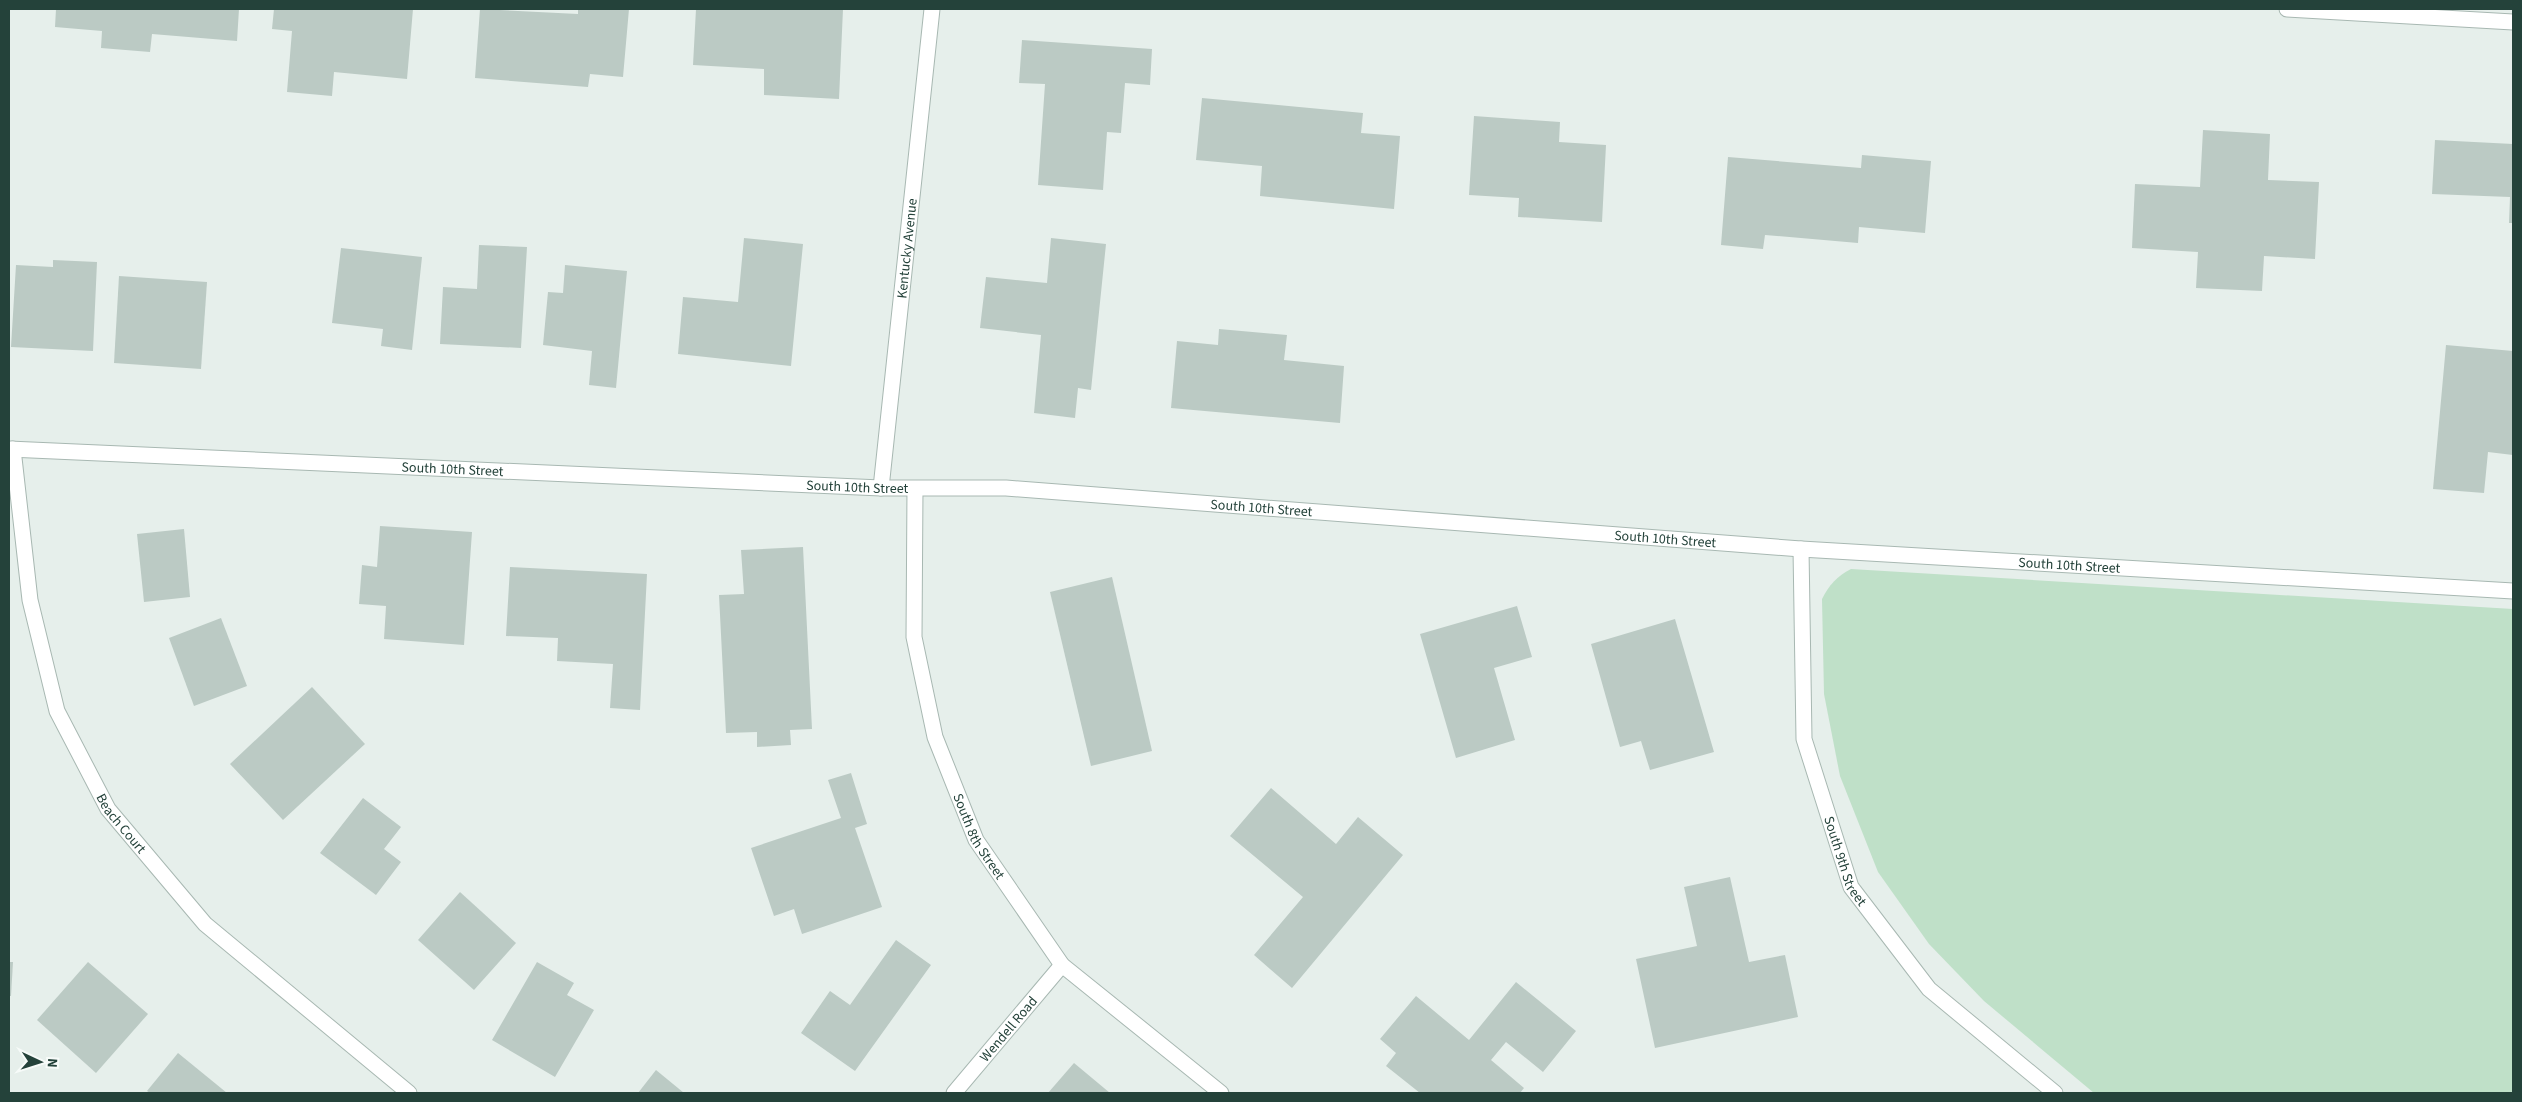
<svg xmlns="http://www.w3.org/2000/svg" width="2522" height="1102" font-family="'Source Sans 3',sans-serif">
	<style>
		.green { fill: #bfe0c8 }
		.building { fill: #bbcac4 }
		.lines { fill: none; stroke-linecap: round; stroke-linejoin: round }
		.street-casing { stroke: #a8b8b2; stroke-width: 17 }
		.street { stroke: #fff; stroke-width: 15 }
		.labels { text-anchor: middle; stroke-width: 4.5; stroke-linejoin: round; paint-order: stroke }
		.street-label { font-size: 14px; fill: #24423a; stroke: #f7fbf9 }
	</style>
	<rect width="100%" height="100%" fill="#e6efeb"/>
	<path class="green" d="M1851,569L2513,609V1093H2094L1984,1001L1929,944L1878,872L1840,776L1824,694L1822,599C1829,585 1837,576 1851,569Z"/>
	<g class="building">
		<polygon points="56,9 239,9 237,41 152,34 150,52 101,48 102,31 55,27"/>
		<polygon points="274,9 413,9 407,79 334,72 332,96 287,92 292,31 272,29"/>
		<polygon points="480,9 578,14 578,9 629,9 623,77 590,74 588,87 475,78"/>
		<polygon points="696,9 843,9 839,99 764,95 764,69 693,65"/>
		<polygon points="1022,40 1152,49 1150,85 1125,83 1121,133 1107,132 1103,190 1038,185 1045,84 1019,83"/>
		<polygon points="1202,98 1363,113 1361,133 1400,136 1394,209 1260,196 1262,166 1196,160"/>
		<polygon points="1474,116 1560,122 1559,142 1606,145 1602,222 1518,217 1519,198 1469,195"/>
		<polygon points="2203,130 2270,134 2268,180 2319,182 2315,259 2264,256 2262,291 2196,288 2198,252 2132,248 2135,184 2200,187"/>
		<polygon points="2435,140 2513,144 2513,223 2509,223 2510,197 2432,194"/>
		<polygon points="1862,155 1931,161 1925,233 1859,227 1858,243 1765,235 1763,249 1721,245 1728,157 1861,168"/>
		<polygon points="744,238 803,244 791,366 678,354 683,297 738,302"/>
		<polygon points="1051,238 1106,244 1091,390 1078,388 1075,418 1034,413 1041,335 980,328 986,277 1047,283"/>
		<polygon points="479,245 527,247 521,348 440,344 443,287 477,289"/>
		<polygon points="341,248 422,257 412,350 381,346 383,329 332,323"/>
		<polygon points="53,260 97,262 93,351 11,347 16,265 53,267"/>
		<polygon points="565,265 627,271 616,388 589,385 592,351 543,345 548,292 563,293"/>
		<polygon points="119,276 207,282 201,369 114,363"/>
		<polygon points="1219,329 1287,335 1284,360 1344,366 1340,423 1171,408 1177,341 1218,345"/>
		<polygon points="2446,345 2513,351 2513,455 2488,452 2484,493 2433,489"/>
		<polygon points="380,526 472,532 464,645 384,639 386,606 359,604 362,565 377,567"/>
		<polygon points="184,529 190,597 144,602 137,534"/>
		<polygon points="803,547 812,729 790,730 791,745 757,747 757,732 726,733 719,595 744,594 741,550"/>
		<polygon points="510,567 647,574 640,710 610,708 613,664 557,661 558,638 506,636"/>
		<polygon points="1112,577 1152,751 1091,766 1050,592"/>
		<polygon points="1517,606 1532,657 1494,668 1515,740 1456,758 1420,634"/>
		<polygon points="221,618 247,686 194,706 169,638"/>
		<polygon points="1675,619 1714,752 1650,770 1641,741 1620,747 1591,644"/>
		<polygon points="312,687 365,744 283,820 230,764"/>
		<polygon points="851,773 867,824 855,828 882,907 802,934 794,909 774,916 751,848 841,818 828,780"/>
		<polygon points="1271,788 1336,844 1358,817 1403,855 1292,988 1254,955 1303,897 1230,836"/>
		<polygon points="363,798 401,827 384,849 401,862 376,895 320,853"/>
		<polygon points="1730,877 1749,962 1785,955 1798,1017 1655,1048 1636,959 1697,946 1684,887"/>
		<polygon points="460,892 516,943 474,990 418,940"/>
		<polygon points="896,940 931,965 855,1071 801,1033 830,991 850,1005"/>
		<polygon points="9,962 13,962 11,996 9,996"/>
		<polygon points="88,962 148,1014 96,1073 37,1020"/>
		<polygon points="537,962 574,983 567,995 594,1010 555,1077 492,1040"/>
		<polygon points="1516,982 1576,1031 1543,1072 1506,1042 1491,1060 1524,1088 1520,1093 1420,1093 1386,1066 1396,1053 1380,1039 1416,996 1469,1040"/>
		<polygon points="178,1053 227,1093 150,1093 147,1091"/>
		<polygon points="1074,1063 1110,1093 1048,1093"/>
		<polygon points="656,1070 684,1093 638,1093"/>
	</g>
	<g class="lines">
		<defs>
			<g id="street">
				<polyline points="2287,9 2513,22"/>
				<path id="s1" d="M9,449L881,488H1006L1801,549L2513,591"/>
				<path id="s2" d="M13,449L30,600L57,711L108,809L205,924L409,1093"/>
				<path id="s3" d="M881,488L932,9"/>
				<path id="s4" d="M915,489L914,637L935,737L976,840L1062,965L1221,1093"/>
				<path id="s5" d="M1801,549L1804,739L1851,887L1929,989L2055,1093"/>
				<path id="s6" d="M954,1093L1062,965"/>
			</g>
		</defs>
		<use href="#street" class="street-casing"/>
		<use href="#street" class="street"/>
	</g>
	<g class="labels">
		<g class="street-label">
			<text dy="5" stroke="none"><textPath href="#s3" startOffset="241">Kentucky Avenue</textPath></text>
			<text dy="5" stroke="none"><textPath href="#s1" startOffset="444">South 10th Street</textPath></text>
			<text dy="5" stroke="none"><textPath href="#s1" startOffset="849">South 10th Street</textPath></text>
			<text dy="5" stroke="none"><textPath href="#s1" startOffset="1254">South 10th Street</textPath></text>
			<text dy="5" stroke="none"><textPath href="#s1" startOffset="1659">South 10th Street</textPath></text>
			<text dy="5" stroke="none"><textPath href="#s1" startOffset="2064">South 10th Street</textPath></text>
			<text dy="5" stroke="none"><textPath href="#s2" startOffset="396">Beach Court</textPath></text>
			<text dy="5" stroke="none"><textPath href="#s4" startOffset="359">South 8th Street</textPath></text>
			<text dy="5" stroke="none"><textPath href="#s5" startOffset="319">South 9th Street</textPath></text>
			<text dy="5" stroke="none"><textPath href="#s6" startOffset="84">Wendell Road</textPath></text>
		</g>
	</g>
	<rect width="2522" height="1102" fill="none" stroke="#24423a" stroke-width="20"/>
	<g transform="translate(40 1062) rotate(94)" stroke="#f7fbf9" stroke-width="4" paint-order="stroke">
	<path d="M0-4L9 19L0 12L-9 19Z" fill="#24423a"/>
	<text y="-8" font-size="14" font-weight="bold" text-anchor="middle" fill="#24423a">N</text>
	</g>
</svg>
